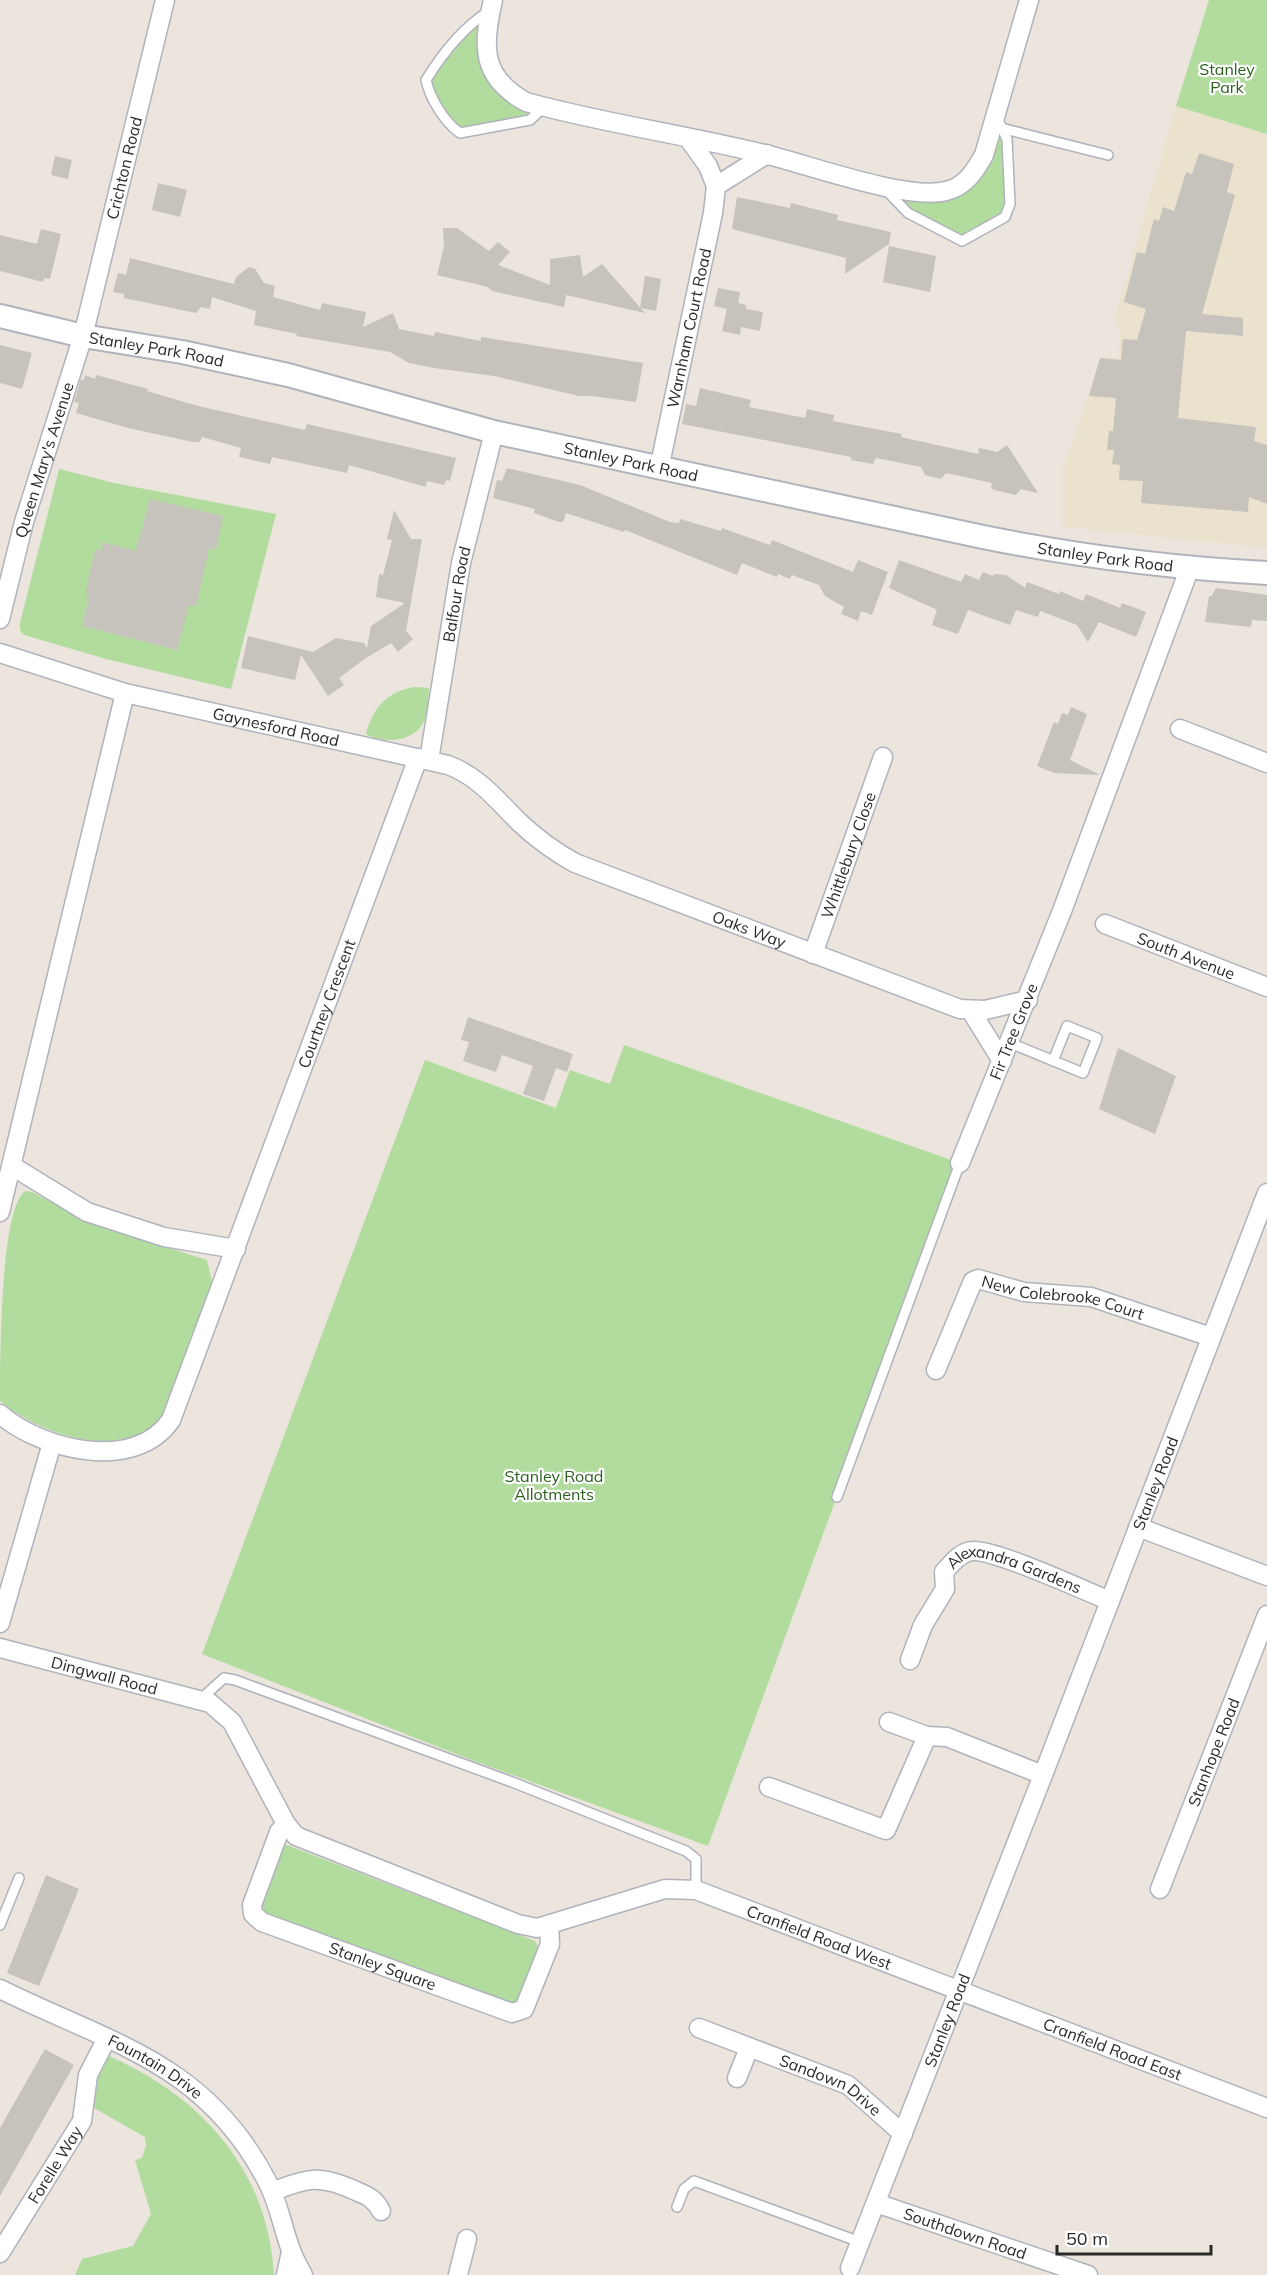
<svg xmlns="http://www.w3.org/2000/svg" width="1267" height="2275" font-family="Mulish,sans-serif">
	<style>
		.education { fill: #ebe2ce }
		.green { fill: #b1dc9e }
		.building { fill: #c6c2bc }
		.lines { fill: none; stroke-linecap: round; stroke-linejoin: round }
		.service-casing { stroke: #b0b3bc; stroke-width: 12 }
		.minor-casing { stroke: #b0b3bc; stroke-width: 21 }
		.tertiary-casing { stroke: #b0b3bc; stroke-width: 26 }
		.service { stroke: #fff; stroke-width: 9 }
		.minor { stroke: #fff; stroke-width: 18 }
		.tertiary { stroke: #fff; stroke-width: 22 }
		.labels { text-anchor: middle; stroke-width: 4.5; stroke-linejoin: round; paint-order: stroke }
		.park-label { font-size: 16px; fill: #2b6020; stroke: #fff }
		.street-label { font-size: 16px; fill: #2a2a2a; stroke: #fff }
	</style>
	<rect width="100%" height="100%" fill="#ebe5dd"/>
	<polygon class="education" points="1176,106 1267,134 1267,548 1063,527 1063,468 1101,357 1119,358 1120,334 1115,318"/>
	<g class="green">
		<polygon points="1209,0 1267,0 1267,134 1176,106"/>
		<path d="M487,18L483,52L539,109L528,117L460,129C445,117 425,90 434,71L474,23Z"/>
		<polygon points="997,126 1003,142 1007,211 963,239 909,210 893,192 953,194"/>
		<polygon points="59,469 114,483 276,514 231,689 106,659 24,635 20,630 20,623"/>
		<path d="M415,687L429,688C428,699 429,715 422,725C411,742 383,744 366,734C373,707 388,691 415,687Z"/>
		<polygon points="624,1045 960,1163 708,1846 469,1759 202,1654 425,1060 556,1108 570,1070 610,1084"/>
		<path d="M26,1191L32,1192L90,1223L207,1260L212,1282L208,1296L162,1417C123,1464 39,1434 0,1401C0,1365 0,1203 26,1191Z"/>
		<polygon points="287,1845 535,1941 539,1948 520,2000 513,2006 265,1914 260,1903 283,1846"/>
		<path d="M109,2056C202,2097 268,2170 274,2275H75L82,2259L133,2246L151,2214L135,2160L142,2158L146,2145L145,2137L94,2108L97,2077Z"/>
	</g>
	<g class="building">
		<polygon points="1199,153 1234,164 1227,192 1235,195 1202,314 1243,318 1243,336 1186,331 1178,418 1256,427 1254,441 1267,445 1267,504 1249,497 1248,512 1141,503 1143,481 1119,480 1120,465 1112,464 1114,450 1107,450 1109,431 1113,431 1116,398 1089,396 1100,358 1121,360 1123,339 1137,340 1146,309 1124,302 1137,252 1145,254 1154,219 1159,221 1163,207 1174,211 1186,172 1192,174"/>
		<polygon points="55,156 72,160 68,179 51,175"/>
		<polygon points="158,183 187,190 180,217 152,210"/>
		<polygon points="737,197 790,208 791,203 838,215 837,220 891,232 889,244 845,274 846,258 732,229"/>
		<polygon points="443,228 457,228 489,251 498,242 510,252 498,265 550,285 550,259 580,255 583,277 602,264 645,313 566,295 564,307 492,291 488,287 437,275 444,246"/>
		<polygon points="41,229 61,234 50,279 44,278 43,282 0,271 0,235 37,244"/>
		<polygon points="889,246 936,256 930,292 883,282"/>
		<polygon points="130,258 234,284 236,277 249,267 255,269 264,283 275,286 273,297 320,310 322,303 366,312 363,327 393,313 399,329 434,336 435,332 481,341 481,337 643,363 636,402 592,396 579,396 494,376 434,368 409,363 390,352 296,336 297,334 254,325 256,311 212,297 210,309 201,307 196,313 124,298 124,294 113,292 118,273 126,275"/>
		<polygon points="645,276 661,279 656,311 640,308"/>
		<polygon points="718,288 740,292 738,303 746,305 746,309 763,312 760,331 741,327 740,335 722,331 727,309 714,306"/>
		<polygon points="0,345 32,353 22,389 0,383"/>
		<polygon points="85,375 95,379 96,375 148,389 147,391 198,406 305,430 307,424 456,458 450,481 446,480 444,485 427,481 426,487 349,465 347,473 272,457 270,464 239,457 241,448 202,437 200,442 193,442 128,428 76,413 79,403 74,402 81,379 84,380"/>
		<polygon points="700,388 751,400 749,407 805,418 807,409 834,415 833,421 902,434 901,437 978,454 979,448 997,452 1007,445 1038,493 1021,489 1016,495 994,490 991,488 992,483 974,479 946,473 941,479 925,475 921,467 897,462 876,458 873,464 851,460 851,457 682,424 686,404 696,406"/>
		<polygon points="507,468 580,485 670,522 679,523 680,519 721,531 722,528 770,545 772,540 853,572 858,560 888,572 872,615 861,611 858,621 841,614 844,607 825,596 819,585 792,575 790,579 778,574 777,577 742,563 737,575 625,530 624,532 566,513 563,522 559,522 534,513 535,509 493,498 497,480 502,481"/>
		<polygon points="150,499 223,516 216,550 209,548 196,607 189,605 177,650 82,626 89,596 85,595 95,549 101,551 102,542 136,551"/>
		<polygon points="394,510 411,539 422,539 406,631 413,639 398,652 391,643 366,658 339,678 344,685 328,696 301,655 295,680 241,668 248,636 313,652 336,638 364,643 367,648 371,626 405,603 376,597 379,574 383,575 392,540 387,539"/>
		<polygon points="899,560 961,582 965,574 979,580 983,572 993,576 994,574 1006,575 1025,588 1027,582 1059,594 1060,591 1083,601 1086,594 1120,608 1122,603 1146,612 1136,637 1099,622 1088,642 1077,625 1040,611 1038,617 1016,610 1010,625 968,610 958,634 932,625 937,610 889,588"/>
		<polygon points="1216,588 1267,595 1267,621 1252,620 1251,627 1205,622 1209,596 1212,596"/>
		<polygon points="1071,707 1087,714 1070,760 1100,775 1054,773 1037,766 1054,722 1058,724 1062,713 1068,715"/>
		<polygon points="468,1017 573,1054 567,1072 556,1068 544,1101 523,1094 533,1066 502,1055 496,1072 463,1061 469,1042 461,1040"/>
		<polygon points="1118,1048 1176,1076 1155,1134 1099,1109"/>
		<polygon points="46,1875 79,1889 39,1986 7,1973"/>
		<polygon points="45,2049 74,2065 0,2196 0,2128"/>
	</g>
	<g class="lines">
		<defs>
			<g id="service">
				<path d="M489,11C464,27 442,54 426,80C430,98 444,122 460,133L530,120L544,107"/>
				<polyline points="1001,128 1108,155"/>
				<polyline points="885,189 908,213 962,241 1005,217 1010,204 1007,139 997,118"/>
				<polyline points="1010,1043 1083,1073 1097,1038 1067,1026 1053,1061"/>
				<polyline points="837,1497 960,1163"/>
				<polyline points="202,1698 224,1678 235,1680 512,1782 686,1851 696,1859 696,1890"/>
				<polyline points="0,1925 19,1878"/>
				<polyline points="677,2207 684,2189 694,2181 860,2242"/>
			</g>
			<g id="minor">
				<path d="M493,0C482,47 481,77 526,102C606,124 688,135 768,155C809,165 908,201 946,191C965,187 975,171 984,155L1029,0"/>
				<polyline points="688,138 708,166 716,186"/>
				<path id="s1" d="M659,469L713,213L716,186L767,154"/>
				<path id="s2" d="M0,619L24,522L83,336L165,0"/>
				<path id="s3" d="M0,653L125,693L448,765C478,776 497,800 519,822C536,838 555,852 575,863L960,1009L985,1010L1028,1000"/>
				<polyline points="1180,729 1267,763"/>
				<path id="s4" d="M429,760L461,563L494,432"/>
				<path id="s5" d="M1105,924L1267,987"/>
				<path id="s6" d="M813,954L883,757"/>
				<polyline points="971,1011 1002,1061"/>
				<path id="s7" d="M960,1163L1062,911L1190,567"/>
				<polyline points="12,1166 87,1212 164,1237 236,1249"/>
				<polyline points="0,1212 125,693"/>
				<path id="s8" d="M936,1370L973,1281L978,1279L1024,1292L1091,1297L1211,1337"/>
				<path id="s9" d="M0,1414C41,1450 135,1473 171,1420L418,758"/>
				<polyline points="1138,1527 1267,1576"/>
				<polyline points="0,1623 52,1443"/>
				<path id="s10" d="M0,1648L210,1703L232,1722L286,1824L296,1836L518,1924L537,1928L665,1889L696,1890L1267,2108"/>
				<path id="s11" d="M910,1660L923,1625L945,1589L944,1572C951,1564 961,1551 973,1551C997,1550 1083,1590 1110,1601"/>
				<polyline points="889,1722 927,1736 947,1737 1043,1775"/>
				<polyline points="769,1787 886,1830 927,1736"/>
				<path id="s12" d="M286,1824L279,1832L252,1905L253,1914L262,1922L512,2013L524,2009L550,1944L549,1925"/>
				<path id="s13" d="M1160,1889L1267,1615"/>
				<path id="s14" d="M0,1989C111,2044 205,2062 267,2181C279,2203 282,2227 291,2250C294,2259 299,2267 303,2275"/>
				<path id="s15" d="M699,2028L848,2085L903,2134"/>
				<polyline points="737,2078 749,2048"/>
				<path d="M272,2192C308,2177 321,2175 356,2191C368,2196 375,2199 381,2211"/>
				<path id="s16" d="M876,2203L1088,2275"/>
				<path id="s17" d="M0,2253L82,2121L88,2075L107,2038"/>
				<path id="s18" d="M850,2268L1043,1775L1267,1193"/>
				<polyline points="286,2275 291,2252"/>
				<polyline points="458,2275 467,2239"/>
			</g>
			<g id="tertiary">
				<path id="s19" d="M0,316L83,336L182,352L288,375L494,432L983,537C1077,556 1172,568 1267,573"/>
			</g>
		</defs>
		<use href="#service" class="service-casing"/>
		<use href="#minor" class="minor-casing"/>
		<use href="#tertiary" class="tertiary-casing"/>
		<use href="#service" class="service"/>
		<use href="#minor" class="minor"/>
		<use href="#tertiary" class="tertiary"/>
	</g>
	<g class="labels">
		<g class="park-label">
			<text x="1227" y="75">Stanley<tspan x="1227" dy="18">Park</tspan></text>
			<text x="554" y="1482">Stanley Road<tspan x="554" dy="18">Allotments</tspan></text>
		</g>
		<g class="street-label">
			<text dy="6" stroke="none"><textPath href="#s2" startOffset="468">Crichton Road</textPath></text>
			<text dy="6" stroke="none"><textPath href="#s1" startOffset="144">Warnham Court Road</textPath></text>
			<text dy="6" stroke="none"><textPath href="#s19" startOffset="160">Stanley Park Road</textPath></text>
			<text dy="6" stroke="none"><textPath href="#s2" startOffset="165">Queen Mary's Avenue</textPath></text>
			<text dy="6" stroke="none"><textPath href="#s19" startOffset="648">Stanley Park Road</textPath></text>
			<text dy="6" stroke="none"><textPath href="#s19" startOffset="1132">Stanley Park Road</textPath></text>
			<text dy="6" stroke="none"><textPath href="#s4" startOffset="168">Balfour Road</textPath></text>
			<text dy="6" stroke="none"><textPath href="#s3" startOffset="286">Gaynesford Road</textPath></text>
			<text dy="6" stroke="none"><textPath href="#s6" startOffset="105">Whittlebury Close</textPath></text>
			<text dy="6" stroke="none"><textPath href="#s3" startOffset="810">Oaks Way</textPath></text>
			<text dy="6" stroke="none"><textPath href="#s5" startOffset="87">South Avenue</textPath></text>
			<text dy="6" stroke="none"><textPath href="#s9" startOffset="634">Courtney Crescent</textPath></text>
			<text dy="6" stroke="none"><textPath href="#s7" startOffset="142">Fir Tree Grove</textPath></text>
			<text dy="6" stroke="none"><textPath href="#s8" startOffset="189">New Colebrooke Court</textPath></text>
			<text dy="6" stroke="none"><textPath href="#s18" startOffset="842">Stanley Road</textPath></text>
			<text dy="6" stroke="none"><textPath href="#s11" startOffset="176">Alexandra Gardens</textPath></text>
			<text dy="6" stroke="none"><textPath href="#s10" startOffset="108">Dingwall Road</textPath></text>
			<text dy="6" stroke="none"><textPath href="#s13" startOffset="147">Stanhope Road</textPath></text>
			<text dy="6" stroke="none"><textPath href="#s10" startOffset="932">Cranfield Road West</textPath></text>
			<text dy="6" stroke="none"><textPath href="#s12" startOffset="238">Stanley Square</textPath></text>
			<text dy="6" stroke="none"><textPath href="#s18" startOffset="266">Stanley Road</textPath></text>
			<text dy="6" stroke="none"><textPath href="#s10" startOffset="1246">Cranfield Road East</textPath></text>
			<text dy="6" stroke="none"><textPath href="#s14" startOffset="174">Fountain Drive</textPath></text>
			<text dy="6" stroke="none"><textPath href="#s15" startOffset="144">Sandown Drive</textPath></text>
			<text dy="6" stroke="none"><textPath href="#s17" startOffset="104">Forelle Way</textPath></text>
			<text dy="6" stroke="none"><textPath href="#s16" startOffset="94">Southdown Road</textPath></text>
		</g>
	</g>
	<path d="M1057 2245v9h154v-9" fill="none" stroke="#2a2a2a" stroke-width="3"/>
	<text x="1066" y="2245" font-size="18" fill="#2a2a2a" stroke="#ffffff" stroke-width="4.5" paint-order="stroke">50 m</text>
</svg>
